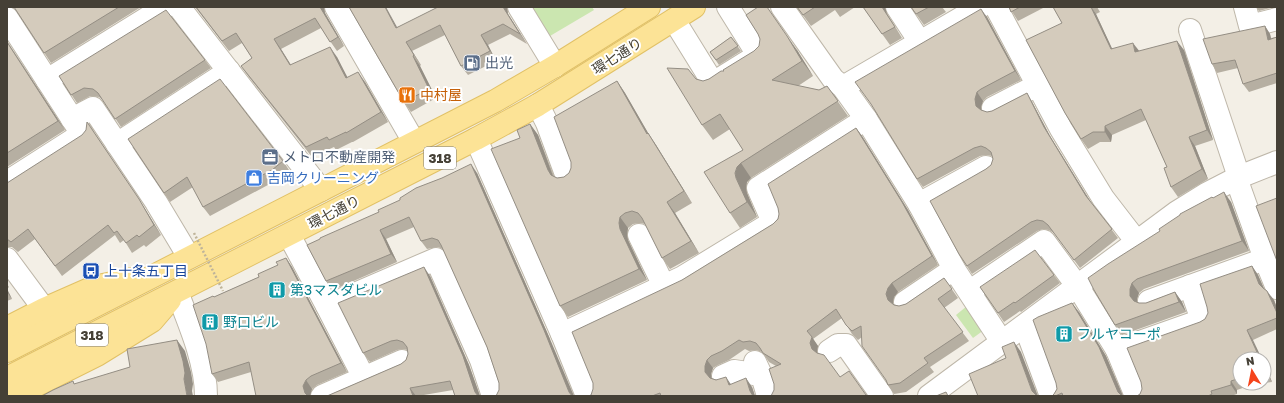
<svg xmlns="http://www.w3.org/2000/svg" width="1284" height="403" font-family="'Golos Text','Noto Sans JP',sans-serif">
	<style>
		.green { fill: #cbe6b0 }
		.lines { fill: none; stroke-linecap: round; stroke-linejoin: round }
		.minor-casing { stroke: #beb7a9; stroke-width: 24 }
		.major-casing { stroke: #e1c166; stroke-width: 24 }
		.minor { stroke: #fff; stroke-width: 22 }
		.major { stroke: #fce396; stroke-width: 22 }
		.path-bridge { stroke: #bfb49a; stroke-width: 2.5; stroke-dasharray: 2 2; stroke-linecap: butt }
		.wall { fill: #b6afa2 }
		.shaded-wall { fill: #948e84 }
		.building { fill: #d4cbbc; stroke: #948e84 }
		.labels { text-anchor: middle; stroke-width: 4; stroke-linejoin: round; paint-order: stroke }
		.shield { fill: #fff; stroke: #7d7972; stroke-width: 1 }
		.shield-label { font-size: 13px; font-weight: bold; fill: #454036 }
		.street-label { font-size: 14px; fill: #454036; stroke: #fff }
		.service-label { font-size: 14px; fill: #4e5e75; stroke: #fff; text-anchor: start }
		.food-label { font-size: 14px; fill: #c56008; stroke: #fff; text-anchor: start }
		.shop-label { font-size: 14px; fill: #366cbe; stroke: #fff; text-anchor: start }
		.transit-label { font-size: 14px; fill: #164399; stroke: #fff; text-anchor: start }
		.culture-label { font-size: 14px; fill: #0d838f; stroke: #fff; text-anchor: start }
	</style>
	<rect width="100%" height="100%" fill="#f3efe6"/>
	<g class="green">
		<polygon points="531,7 592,7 594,10 550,36"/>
		<polygon points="967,306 984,330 973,338 956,315"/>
	</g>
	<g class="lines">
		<defs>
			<g id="minor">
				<polyline points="179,7 321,190"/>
				<polyline points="336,7 414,142"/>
				<polyline points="519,7 555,66"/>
				<polyline points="782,7 833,79 843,87 866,119 919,204 937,237 954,269 1002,342"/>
				<polyline points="897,7 920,42"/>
				<polyline points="996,7 1061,129 1103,198 1137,242"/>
				<polyline points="1245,7 1250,26 1277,19"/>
				<polyline points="7,18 82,134 7,182"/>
				<polyline points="674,20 713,83 758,55 728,7"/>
				<polyline points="1190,30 1239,177"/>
				<polyline points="47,80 165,7"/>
				<polyline points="843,87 980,7"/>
				<polyline points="538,105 547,123 567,177"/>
				<polyline points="993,108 1038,85"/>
				<polyline points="72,119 93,108 156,202 189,257"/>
				<polyline points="476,139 562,334 587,396"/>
				<polyline points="117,144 229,71"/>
				<polyline points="1236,178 1265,259 1277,288"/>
				<polyline points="919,204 986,167"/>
				<polyline points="289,235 327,306 364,378"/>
				<polyline points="639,235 664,286"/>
				<polyline points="7,259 44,309"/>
				<polyline points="970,291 1044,241 1078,287 1117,350 1136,396"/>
				<path d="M177,292C189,323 206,362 206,396"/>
				<polyline points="1149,301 1265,259"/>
				<polyline points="905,302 954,269"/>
				<polyline points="327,306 436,259 481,360 493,396"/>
				<polyline points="1025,326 1051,396"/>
				<polyline points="562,334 683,277 773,222 758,188 866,119"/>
				<polyline points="1117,350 1202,320 1190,286"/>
				<polyline points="829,351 838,345 846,345 882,396"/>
				<polyline points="755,362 763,379 768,396"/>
				<polyline points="723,376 734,371 761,375"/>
				<polyline points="322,396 402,361"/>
				<polyline points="929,396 1177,212 1206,194 1239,177 1277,162"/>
			</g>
			<g id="major">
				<polyline points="7,328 44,309 94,287 131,279"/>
				<polyline points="7,351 495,101 555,66 649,7"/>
				<polyline points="7,378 476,139 538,105 694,7"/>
				<polyline points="15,396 97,355 152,321 170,300"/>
			</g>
		</defs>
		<use href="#minor" class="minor-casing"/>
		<use href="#major" class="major-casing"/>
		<use href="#minor" class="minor"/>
		<use href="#major" class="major"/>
		<polyline class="path-bridge" points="194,233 223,291"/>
	</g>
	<g class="wall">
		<polygon points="13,7 141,7 51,63 16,10"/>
		<polygon points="195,7 324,7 325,13 344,46 337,51 321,28 281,49 291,65 337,57 347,78 365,82 388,122 353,142 352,142 336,150 334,147 312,157 248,76 241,66 252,58 242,43 229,51"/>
		<polygon points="797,7 855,7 840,17 835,10 811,26"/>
		<polygon points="863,7 885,8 887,14 902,38 890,45"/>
		<polygon points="911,7 942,7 946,12 924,25"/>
		<polygon points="1009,7 1045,7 1018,21"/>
		<polygon points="1053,7 1097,7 1100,12 1096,14 1112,49 1139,51 1184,50 1213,140 1195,146 1208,179 1178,197 1171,187 1167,167 1146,120 1112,135 1111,142 1100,142 1088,149 1081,139 1062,23"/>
		<polygon points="1256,7 1274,7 1259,11"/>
		<polygon points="507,8 508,14 527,44 510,34 488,45 496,61 468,75 461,66 445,35 412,51 421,65 420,66 436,98 411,112 404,102 397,27"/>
		<polygon points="987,17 1021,80 987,97 983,101 981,107 981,110 987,112 992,111 1027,93 1032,102 1050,136 1090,201 1118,238 1080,268 1054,233 1049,230 1043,229 1037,231 972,274 959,254 986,169 991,165 993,159 992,156 987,155 980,156 923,187 917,179"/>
		<polygon points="1265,26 1270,34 1271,38 1277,37 1277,83 1249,92 1243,84 1238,68 1217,73 1212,64"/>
		<polygon points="731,37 741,51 719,65 710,52"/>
		<polygon points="7,41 65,130 7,167"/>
		<polygon points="797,50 813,76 798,86 819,90 827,86 848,116 751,178 747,182 746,188 747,193 757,217 740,228 730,213 743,150 730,129 713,140 702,125 696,79 703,81 709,79 724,71"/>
		<polygon points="205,60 211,68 121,127 103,100 99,97 90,96 77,103 59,76"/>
		<polygon points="617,81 625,93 648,133 656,145 692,203 675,213 699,253 670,269 662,258 645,224 640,223 633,224 628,228 627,235 628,240 647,280 568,317 560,306 520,138 530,124 538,135 554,176 557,178 564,177 569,173"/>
		<polygon points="856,128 862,136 908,210 938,265 898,292 894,297 893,302 893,304 899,306 906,304 944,278 958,298 944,308 969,341 930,367 934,372 906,392 894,394 888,385 886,380 862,337 858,340 852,334 842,318 813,339 818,346 817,351 817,353 840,377 866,395 774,390 776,366 769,362 762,352 756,350 749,351 745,349 729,360 718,365 713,368 711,374 711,378 731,384 752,387 755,396 589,396 591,395 682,280 773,224"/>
		<polygon points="94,132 145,209 161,235 146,247 144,245 132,253 124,240 120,243 115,235 62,276 35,239 18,252 12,247 7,247 7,183"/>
		<polygon points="128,139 283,161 289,170 279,179 210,216 203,207 193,187 170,202"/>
		<polygon points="477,173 550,339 499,390 499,383 487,347 443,249 438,247 427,249 421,241 414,227 386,239 397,262 333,290 326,281 307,245"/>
		<polygon points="1213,198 1231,202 1249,251 1144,289 1139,293 1137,299 1137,302 1139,303 1146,303 1175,292 1182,302 1186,312 1122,335 1115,325 1094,290"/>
		<polygon points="286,258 292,267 347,372 317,385 312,389 310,395 251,372 218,382 212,374 214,297 259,277 278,265"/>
		<polygon points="1252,266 1258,275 1264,289 1274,300 1277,308 1277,329 1253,340 1240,359 1240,383 1262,383 1254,384 1237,390 1237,394 1231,396 1137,396 1140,394 1200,322 1205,319"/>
		<polygon points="1054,275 1060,283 1021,312 1020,311 1004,322 980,287"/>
		<polygon points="430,276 469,365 480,396 455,396 453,390 418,396 327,396 401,364 406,360 408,354 408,350 403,349 397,350 370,362 363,353"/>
		<polygon points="7,284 9,287 7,289"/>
		<polygon points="7,289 12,299 7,301"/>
		<polygon points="1079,312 1106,356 1123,396 1052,396 1054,394 1057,389"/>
		<polygon points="1264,363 1272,382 1264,383"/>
	</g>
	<g class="shaded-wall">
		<polygon points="320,7 324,7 325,13 344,46 338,37"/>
		<polygon points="385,7 386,7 403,38 396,28"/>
		<polygon points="503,7 507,7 508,14 527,44 520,34"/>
		<polygon points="882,7 885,7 887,14 902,38"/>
		<polygon points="1091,7 1096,14 1117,59 1111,49"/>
		<polygon points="981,9 987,17 1021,80 1015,71"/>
		<polygon points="1265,26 1270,34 1273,48 1268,40"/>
		<polygon points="481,35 488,45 496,61 490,51"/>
		<polygon points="787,36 797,50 813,76 802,61"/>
		<polygon points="274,39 281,49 297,75 290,65"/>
		<polygon points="7,41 65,130 58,121"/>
		<polygon points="1177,41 1184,50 1213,140 1207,130"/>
		<polygon points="406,42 412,51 421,65 414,55"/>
		<polygon points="1133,43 1140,52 1135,52"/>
		<polygon points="330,47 337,57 353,88 346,78"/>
		<polygon points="413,56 420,66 436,98 429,89"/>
		<polygon points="358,72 365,82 388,122 381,112"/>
		<polygon points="617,81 625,93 655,145 647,134"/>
		<polygon points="977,92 983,101 981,107 982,114 976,106 975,99"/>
		<polygon points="1027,93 1032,102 1050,136 1092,204 1086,196 1044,127"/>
		<polygon points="530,124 538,135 555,182 548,170"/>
		<polygon points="1105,126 1112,135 1111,142 1105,132"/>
		<polygon points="856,128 862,136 908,210 938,265 932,256"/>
		<polygon points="94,132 145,209 161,235 154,225"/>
		<polygon points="648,133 656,145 692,203 684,191"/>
		<polygon points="1189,137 1195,146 1208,179 1202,169"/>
		<polygon points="741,163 751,178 747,182 746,188 747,193 757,217 747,202 736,178 735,173 737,167"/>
		<polygon points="471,164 477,173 550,339 574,396 572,396 569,392"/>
		<polygon points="1224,192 1231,202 1249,251 1242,241"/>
		<polygon points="667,202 675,213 699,253 691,241"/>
		<polygon points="620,217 628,228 627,235 628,240 647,280 639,269 620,229 619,223"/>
		<polygon points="380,230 386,239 397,262 391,254"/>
		<polygon points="286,258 292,267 347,372 341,363"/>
		<polygon points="1252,266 1258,275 1266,293 1259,284"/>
		<polygon points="424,267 430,276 469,365 480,396 478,396 475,392"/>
		<polygon points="892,283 898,292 894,297 893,302 894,309 888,300 886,294 888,288"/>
		<polygon points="1132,283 1139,293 1137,299 1137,306 1130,296 1130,289"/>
		<polygon points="7,289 12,299 7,292"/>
		<polygon points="1267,291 1274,300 1277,308 1277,313"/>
		<polygon points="1175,292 1182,302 1186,312 1179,302"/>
		<polygon points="1072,303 1079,312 1106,356 1123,396 1121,396 1118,392"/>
		<polygon points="1247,330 1253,340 1262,359 1260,359"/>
		<polygon points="812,337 818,346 817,351 818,358 812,349 810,343"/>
		<polygon points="177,340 185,351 191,372 193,384 192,391 193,396 187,396"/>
		<polygon points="1014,342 1021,352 1038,396 1036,396 1032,391"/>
		<polygon points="707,360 713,368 711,374 712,381 705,372 705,366"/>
		<polygon points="1264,363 1272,382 1266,373 1264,368"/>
		<polygon points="726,377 732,386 729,385"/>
		<polygon points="746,378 752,387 755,396 753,396 750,391"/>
		<polygon points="306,380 312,389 310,396 307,396 305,393 303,386"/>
		<polygon points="1231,381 1237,390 1237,394 1231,385"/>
		<polygon points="410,388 416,396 413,396"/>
	</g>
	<g class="building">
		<polygon points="14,7 119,7 44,53"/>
		<polygon points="196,7 320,7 338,37 330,42 315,18 274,39 290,65 330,47 346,78 358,72 381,112 346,133 346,132 329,140 327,137 306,147 241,66 252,58 236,33 222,41"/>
		<polygon points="349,7 385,7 396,28 438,7 503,7 520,34 503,24 481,35 490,51 461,66 440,25 406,42 414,55 413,56 429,89 404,102"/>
		<polygon points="758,7 767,7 787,36 802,61 772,80 819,90 827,86 838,101 741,163 737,167 735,173 736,178 747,202 730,213 704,172 743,150 720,114 702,125 667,68 688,69 696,79 703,81 709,79 721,71 724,71 723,70 754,51 759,46 760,39 758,34 746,15"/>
		<polygon points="797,7 815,7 803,15"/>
		<polygon points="863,7 882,7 895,27 882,34"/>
		<polygon points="911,7 929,7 916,14"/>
		<polygon points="1009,7 1020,7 1011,12"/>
		<polygon points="1053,7 1091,7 1111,49 1133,43 1135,52 1177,41 1207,130 1189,137 1202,169 1171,187 1164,168 1167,167 1141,109 1105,126 1105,132 1093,132 1081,139 1065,113 1026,40 1062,23"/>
		<polygon points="981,9 1015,71 981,89 977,92 975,99 976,106 981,110 987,112 992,111 1027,93 1044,127 1086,196 1112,229 1074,260 1048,225 1043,221 1037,220 1031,222 967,266 959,254 930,201 986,169 991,165 993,159 991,152 986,148 981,146 974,148 917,179 871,104 855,82"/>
		<polygon points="166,10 205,60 115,119 98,93 93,89 84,88 71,95 59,76"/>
		<polygon points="1265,26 1268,40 1277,37 1277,73 1243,84 1235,60 1212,64 1203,39"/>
		<polygon points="731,37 738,46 716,60 710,52"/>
		<polygon points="7,42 58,121 7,153"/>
		<polygon points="220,79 283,161 272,170 203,207 187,177 164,193 128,139"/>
		<polygon points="617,81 647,134 648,133 684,191 667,202 691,241 662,258 642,218 638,213 632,211 625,213 620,217 619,223 620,229 639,269 560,306 491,149 520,138 517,130 530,124 548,170 551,175 557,178 564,177 569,173 571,168 571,162 554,117"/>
		<polygon points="87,122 139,199 154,225 139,237 137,235 126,243 117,231 114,233 108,225 55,266 28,229 11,242 7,239 7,183 82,135 86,130"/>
		<polygon points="856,128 902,202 932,256 892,283 888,288 886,294 888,300 894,305 899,306 906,304 944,278 952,289 938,299 963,332 924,358 928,363 900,383 888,385 886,380 862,346 861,326 852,331 846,325 836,309 807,331 812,337 810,343 812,349 817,353 824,355 840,377 849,371 866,395 868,396 771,396 774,390 774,384 769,369 781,364 763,353 760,348 756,343 750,341 743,342 739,340 722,351 711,356 707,360 705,366 705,372 710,378 716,380 726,377 729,385 746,378 750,391 753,396 661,396 660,393 652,396 589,396 591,395 593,389 593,383 572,332 682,280 773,224 778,219 779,214 778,208 768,184"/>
		<polygon points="471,164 544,330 569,392 572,396 496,396 499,390 499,383 487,347 441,245 438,240 432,238 421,241 409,217 380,230 391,254 326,281 307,245 320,239 320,238 379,212 378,210 400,200 400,198 416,188 442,178"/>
		<polygon points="1224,192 1242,241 1137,279 1132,283 1130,289 1130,296 1134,301 1139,303 1146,303 1175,292 1179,302 1115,325 1094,290 1088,278 1108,264 1160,231 1159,229 1180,215 1180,214 1212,197 1213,198"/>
		<polygon points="1277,198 1277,261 1256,206"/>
		<polygon points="1035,250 1054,275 1015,303 1014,302 998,313 980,287"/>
		<polygon points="286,258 341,363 311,376 306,380 303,386 305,393 308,396 256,396 249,362 212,374 206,344 193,305 213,296 214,297 259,277 258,274 278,265 276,262"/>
		<polygon points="1252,266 1259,284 1263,288 1267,291 1277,313 1277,318 1247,330 1260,359 1240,359 1240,378 1231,381 1231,385 1211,391 1212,394 1208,396 1137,396 1140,394 1142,389 1141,382 1127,348 1200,322 1205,319 1208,313 1207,307 1200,284"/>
		<polygon points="424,267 463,356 475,392 478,396 455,396 450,381 410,388 413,396 327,396 401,364 406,360 408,354 407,347 403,342 397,340 391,341 363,353 338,303"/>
		<polygon points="1072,303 1099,347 1118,392 1122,396 1063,396 1062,393 1055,396 1052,396 1054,394 1057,389 1056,383 1033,320 1038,317"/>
		<polygon points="177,340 183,361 185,373 184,379 187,396 42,396 53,390 73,381 74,384 130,367 127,349"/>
		<polygon points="1014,342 1032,391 1037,396 978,396 969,374 1006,358 1002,347"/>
		<polygon points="946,392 948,396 936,396"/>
	</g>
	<defs>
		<symbol id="fuel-square" viewBox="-11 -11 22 22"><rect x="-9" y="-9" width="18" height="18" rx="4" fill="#5c6f8a" stroke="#fff"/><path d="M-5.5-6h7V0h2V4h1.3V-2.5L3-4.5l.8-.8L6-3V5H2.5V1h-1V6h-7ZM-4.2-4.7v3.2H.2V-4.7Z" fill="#fff"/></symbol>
		<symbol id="restaurant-square" viewBox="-11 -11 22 22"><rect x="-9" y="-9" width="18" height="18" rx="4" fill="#e8710a" stroke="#fff"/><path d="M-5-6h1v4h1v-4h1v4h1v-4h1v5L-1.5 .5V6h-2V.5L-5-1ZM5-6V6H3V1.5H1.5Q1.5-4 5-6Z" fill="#fff"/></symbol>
		<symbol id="office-square" viewBox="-11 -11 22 22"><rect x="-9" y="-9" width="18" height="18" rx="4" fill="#5c6f8a" stroke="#fff"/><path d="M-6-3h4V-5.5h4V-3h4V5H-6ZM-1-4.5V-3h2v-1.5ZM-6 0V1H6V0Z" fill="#fff"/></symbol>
		<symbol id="shop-square" viewBox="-11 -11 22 22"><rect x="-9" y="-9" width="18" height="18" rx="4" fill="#3f7fe0" stroke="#fff"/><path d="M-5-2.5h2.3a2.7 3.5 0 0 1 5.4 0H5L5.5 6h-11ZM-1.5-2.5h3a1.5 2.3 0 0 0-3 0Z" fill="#fff"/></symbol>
		<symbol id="bus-square" viewBox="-11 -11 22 22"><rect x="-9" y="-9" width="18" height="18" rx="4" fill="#1a4fb4" stroke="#fff"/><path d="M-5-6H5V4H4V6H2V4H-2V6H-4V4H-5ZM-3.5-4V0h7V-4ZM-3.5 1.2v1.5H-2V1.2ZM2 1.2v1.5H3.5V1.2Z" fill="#fff"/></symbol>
		<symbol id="building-square" viewBox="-11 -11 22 22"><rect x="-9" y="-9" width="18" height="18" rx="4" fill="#0f9aa8" stroke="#fff"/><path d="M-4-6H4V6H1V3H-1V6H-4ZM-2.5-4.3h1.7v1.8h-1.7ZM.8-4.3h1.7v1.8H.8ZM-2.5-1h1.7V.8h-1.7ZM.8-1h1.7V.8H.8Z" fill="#fff"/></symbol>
	</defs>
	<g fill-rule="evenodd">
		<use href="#fuel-square" x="462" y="53" width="20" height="20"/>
		<use href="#restaurant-square" x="397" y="85" width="20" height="20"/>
		<use href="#office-square" x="260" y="147" width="20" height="20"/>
		<use href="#shop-square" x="244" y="168" width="20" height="20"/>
		<use href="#bus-square" x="81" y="261" width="20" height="20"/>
		<use href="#building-square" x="267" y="280" width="20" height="20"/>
		<use href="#building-square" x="200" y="312" width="20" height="20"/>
		<use href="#building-square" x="1054" y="324" width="20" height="20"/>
	</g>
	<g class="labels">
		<g class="shield">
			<rect x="424" y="147" width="32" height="22" rx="3"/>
			<rect x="76" y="324" width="32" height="22" rx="3"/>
		</g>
		<g class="shield-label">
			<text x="440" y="163">318</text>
			<text x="92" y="340">318</text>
		</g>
		<g class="street-label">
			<text transform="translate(617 56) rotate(-32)" y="5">環七通り</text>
			<text transform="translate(334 212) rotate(-27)" y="5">環七通り</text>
		</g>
		<g class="service-label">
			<text x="485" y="68">出光</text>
			<text x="283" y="162">メトロ不動産開発</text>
		</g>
		<g class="food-label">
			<text x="420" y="100">中村屋</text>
		</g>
		<g class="shop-label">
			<text x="267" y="183">吉岡クリーニング</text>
		</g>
		<g class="transit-label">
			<text x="104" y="276">上十条五丁目</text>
		</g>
		<g class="culture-label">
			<text x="290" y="295">第3マスダビル</text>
			<text x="223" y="327">野口ビル</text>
			<text x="1077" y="339">フルヤコーポ</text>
		</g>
	</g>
	<rect width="1284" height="403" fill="none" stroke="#454036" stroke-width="16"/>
	<g transform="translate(1252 371) rotate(350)"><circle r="19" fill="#ffffff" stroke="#b5b3af"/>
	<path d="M0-3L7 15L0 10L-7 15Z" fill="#f5441b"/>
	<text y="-6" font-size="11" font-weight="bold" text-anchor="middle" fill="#454036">N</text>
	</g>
</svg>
